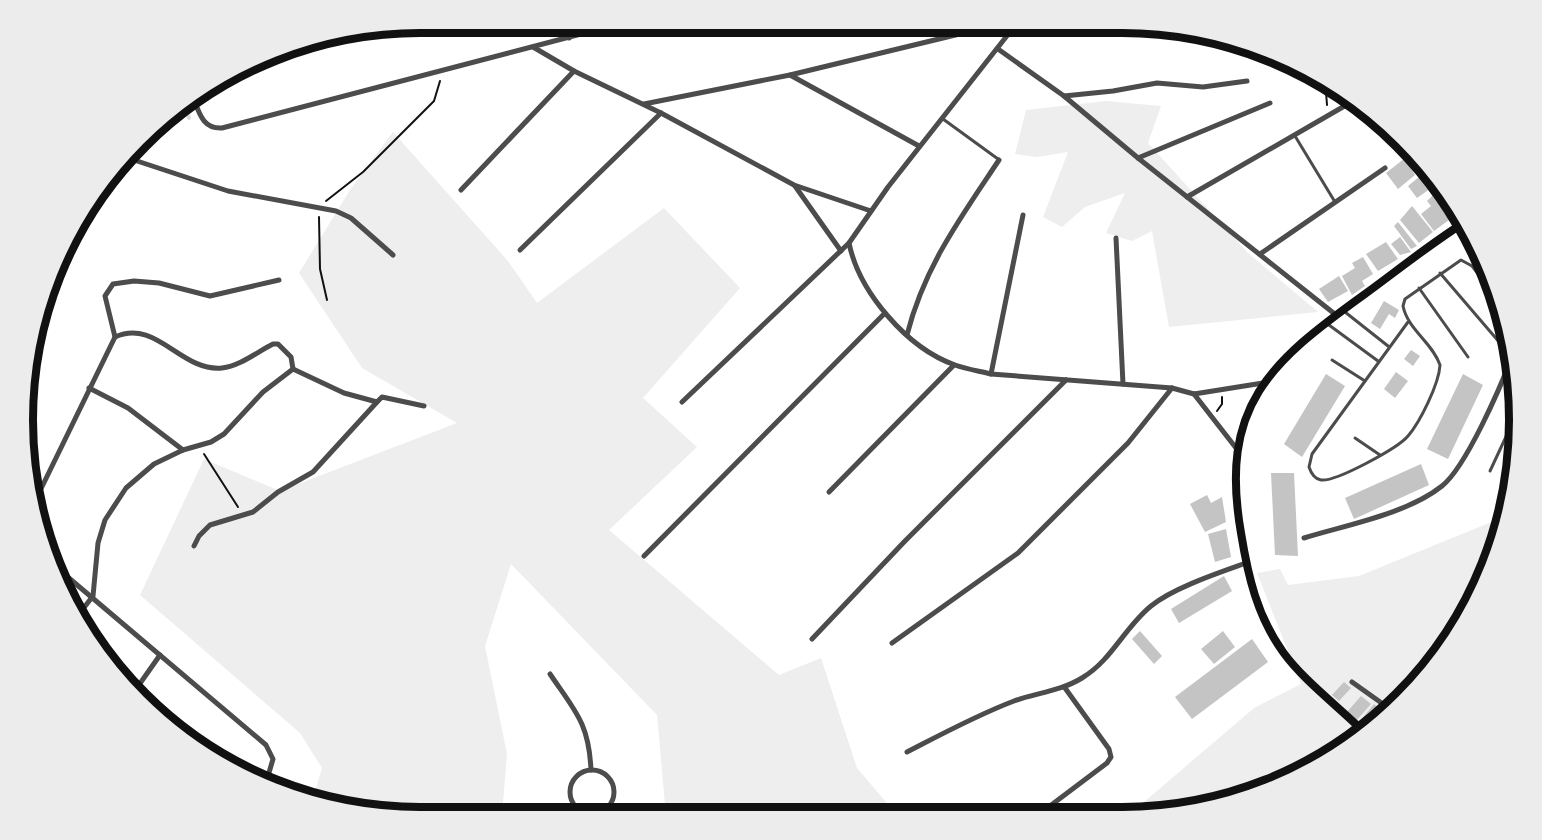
<svg xmlns="http://www.w3.org/2000/svg" width="1542" height="840" font-family="Inter,sans-serif">
	<style>
		.green { fill: #eee }
		.lines { fill: none; stroke-linecap: round; stroke-linejoin: round }
		.stream { stroke: #d9d9d9; stroke-width: 4 }
		.building { fill: #c4c4c4 }
		.path { stroke: #111; stroke-width: 2 }
		.service { stroke: #4c4c4c; stroke-width: 3 }
		.minor { stroke: #4c4c4c; stroke-width: 5 }
		.secondary { stroke: #111; stroke-width: 8 }
		.rim { fill: none; stroke: #111; stroke-width: 8 }
	</style>
	<rect width="100%" height="100%" fill="#fff"/>
	<g class="green">
		<polygon points="1106,101 1161,106 1148,143 1248,253 1318,312 1169,327 1152,231 1132,241 1106,233 1125,193 1085,207 1062,227 1043,217 1068,152 1037,157 1015,154 1026,110"/>
		<polygon points="393,132 508,261 537,303 664,208 740,288 643,398 697,447 609,530 779,675 821,658 857,768 897,815 666,816 657,715 511,564 485,646 507,754 502,816 394,817 317,804 312,802 322,768 300,733 140,595 204,459 280,491 457,423 362,368 299,273 350,190"/>
		<polygon points="1506,516 1499,547 1466,618 1421,682 1343,750 1274,787 1174,814 1130,814 1254,708 1301,684 1257,573 1280,569 1288,585 1359,576"/>
	</g>
	<g class="lines">
		<polyline class="stream" points="182,102 189,118"/>
	</g>
	<g class="building">
		<polygon points="1405,158 1415,175 1398,189 1386,173"/>
		<polygon points="1423,168 1434,186 1417,198 1408,186 1419,177 1417,172"/>
		<polygon points="1435,193 1453,217 1434,231 1421,214 1431,206 1427,201"/>
		<polygon points="1412,206 1433,232 1419,243 1400,220"/>
		<polygon points="1398,222 1417,246 1411,249 1394,226"/>
		<polygon points="1400,237 1411,252 1400,255 1391,244"/>
		<polygon points="1386,242 1398,259 1378,271 1366,254"/>
		<polygon points="1363,257 1373,274 1362,281 1365,286 1352,295 1342,276 1355,268 1352,263"/>
		<polygon points="1339,276 1348,291 1328,302 1319,289"/>
		<polygon points="1384,301 1399,310 1395,318 1389,314 1380,329 1371,323"/>
		<polygon points="1411,350 1420,356 1413,366 1404,359"/>
		<polygon points="1396,372 1408,381 1395,398 1384,389"/>
		<polygon points="1326,374 1345,386 1302,457 1284,444"/>
		<polygon points="1463,374 1483,385 1448,459 1427,449"/>
		<polygon points="1421,464 1429,485 1354,519 1345,498"/>
		<polygon points="1271,473 1294,473 1298,556 1275,555"/>
		<polygon points="1207,495 1211,503 1222,497 1226,522 1205,532 1190,504"/>
		<polygon points="1226,529 1231,557 1215,562 1208,534"/>
		<polygon points="1224,576 1232,591 1179,623 1171,609"/>
		<polygon points="1140,631 1162,656 1154,664 1132,639"/>
		<polygon points="1223,631 1235,647 1214,664 1201,649"/>
		<polygon points="1252,639 1268,662 1192,719 1175,697"/>
		<polygon points="1344,682 1351,688 1339,701 1332,695"/>
		<polygon points="1361,696 1371,704 1356,721 1347,712"/>
		<polygon points="1374,704 1385,713 1369,728 1360,721"/>
	</g>
	<g class="lines">
		<g class="path">
			<polyline points="1325,79 1327,105"/>
			<polyline points="326,201 363,172 434,101 440,81"/>
			<polyline points="319,217 320,269 327,300"/>
			<polyline points="1217,411 1222,404 1222,397"/>
			<polyline points="204,454 238,507"/>
		</g>
		<g class="service">
			<polyline points="943,119 998,159"/>
			<polyline points="1295,136 1335,202"/>
			<polyline points="1440,273 1512,357"/>
			<polyline points="1419,288 1468,357"/>
			<polyline points="1345,312 1388,346"/>
			<path d="M1408,322L1312,454L1309,467C1311,473 1314,479 1321,480C1336,482 1398,448 1408,436C1420,422 1439,384 1440,365C1432,342 1408,330 1403,306L1405,299L1461,260L1472,266L1497,298"/>
			<polyline points="1329,325 1378,361"/>
			<polyline points="1332,360 1365,381"/>
			<polyline points="1355,438 1380,455"/>
			<polyline points="1490,471 1518,411"/>
		</g>
		<g class="minor">
			<polyline points="567,23 569,38"/>
			<path d="M1017,23L888,187L849,243C859,292 907,348 955,365C966,369 979,371 991,374L1172,388L1194,394L1263,383"/>
			<polyline points="998,49 1064,96 1138,158 1336,315"/>
			<polyline points="574,71 661,113 794,185 871,211"/>
			<polyline points="790,75 919,146"/>
			<polyline points="1064,96 1113,91 1157,83 1203,87 1247,81"/>
			<path d="M193,97C199,112 202,129 222,128L623,23"/>
			<polyline points="644,104 790,75 1005,23"/>
			<polyline points="128,158 228,191 336,211 351,218 393,255"/>
			<polyline points="1138,158 1270,103"/>
			<polyline points="1427,167 1462,224"/>
			<polyline points="795,186 841,251"/>
			<polyline points="461,190 574,71 533,47"/>
			<polyline points="1187,197 1348,104"/>
			<polyline points="1116,238 1123,384"/>
			<polyline points="520,250 661,113"/>
			<polyline points="1260,254 1385,168"/>
			<path d="M907,335C924,267 961,217 999,160"/>
			<polyline points="115,337 105,296 113,284 134,281 159,283 210,296 279,280"/>
			<polyline points="293,369 344,393 377,402 382,397 424,406"/>
			<polyline points="991,374 1023,215"/>
			<polyline points="89,388 128,408 183,450"/>
			<polyline points="1194,394 1236,448"/>
			<polyline points="682,402 849,243"/>
			<polyline points="829,492 954,365"/>
			<path d="M36,499L115,337C156,318 181,372 222,368C240,366 257,352 273,344H278L291,357L293,369"/>
			<path d="M1304,538C1346,525 1407,514 1442,486C1466,467 1500,388 1512,357"/>
			<polyline points="194,546 199,536 210,525 253,512 278,492 313,472 377,402"/>
			<polyline points="644,556 885,313"/>
			<polyline points="50,562 266,745 273,759 266,783"/>
			<polyline points="79,614 93,596 98,543 105,520 126,488 154,464 183,450 211,442 224,434 263,392 293,369"/>
			<polyline points="812,639 905,541 1066,380"/>
			<polyline points="892,643 1018,553 1128,443 1172,388"/>
			<path d="M550,674C575,711 589,723 591,770"/>
			<polyline points="1352,682 1390,709"/>
			<polyline points="134,692 160,655"/>
			<path d="M907,752C942,734 977,715 1014,701C1036,693 1061,691 1082,678C1112,660 1124,628 1151,606C1173,588 1218,573 1246,563"/>
			<circle cx="592" cy="792" r="22"/>
			<polyline points="1038,815 1107,763 1111,757 1109,749 1065,688"/>
		</g>
		<path class="secondary" d="M1364,732C1339,707 1303,680 1283,652C1257,616 1248,576 1241,533C1219,406 1269,363 1365,294C1398,270 1430,244 1465,222"/>
	</g>
	<path d="M0 0H1542V840H0ZM420 33H1122A387 387 0 0 1 1509 420V420A387 387 0 0 1 1122 807H420A387 387 0 0 1 33 420V420A387 387 0 0 1 420 33Z" fill="#ececec" fill-rule="evenodd"/>
	<path class="rim" d="M420 33H1122A387 387 0 0 1 1509 420V420A387 387 0 0 1 1122 807H420A387 387 0 0 1 33 420V420A387 387 0 0 1 420 33Z"/>
</svg>
